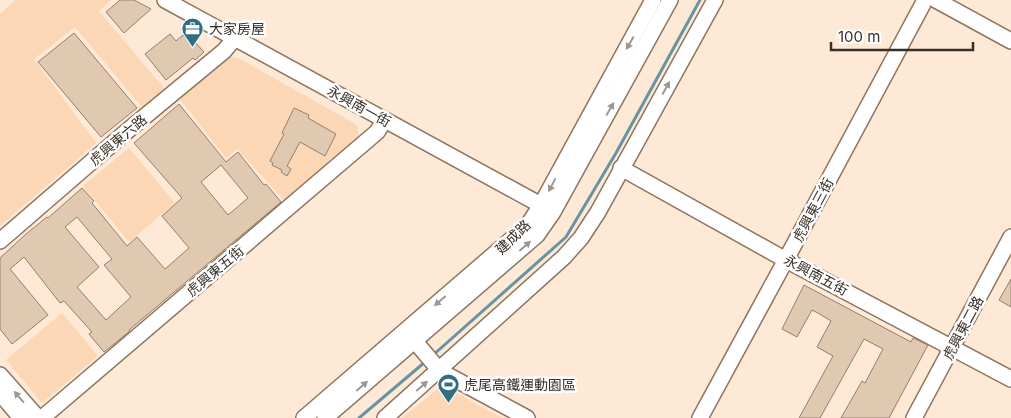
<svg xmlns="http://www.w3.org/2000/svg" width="1011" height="418" font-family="Inter,'Noto Sans TC',sans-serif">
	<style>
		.green { fill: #fbd7b5 }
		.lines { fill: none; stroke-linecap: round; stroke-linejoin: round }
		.stream { stroke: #6694a3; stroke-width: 3 }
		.building { fill: #e0c8b1; stroke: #957f6a; fill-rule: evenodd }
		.minor-casing { stroke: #8c7661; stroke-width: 18 }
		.minor { stroke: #fff; stroke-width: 15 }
		.oneway { fill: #9c9792 }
		.labels { text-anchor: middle; stroke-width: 5; stroke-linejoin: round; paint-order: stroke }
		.poi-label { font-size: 14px; fill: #382f26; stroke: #fff; text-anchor: start }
		.street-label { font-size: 14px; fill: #382f26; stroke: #fff }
	</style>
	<rect width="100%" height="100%" fill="#fde9d6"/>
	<g class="green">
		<polygon points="16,0 111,0 99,11 164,88 142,107 75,27 34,59 96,143 0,226 0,14"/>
		<polygon points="231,56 242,60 357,125 359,137 285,201 237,149 226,158 179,98"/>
		<polygon points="129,148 175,203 129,242 83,186"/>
		<polygon points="62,313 98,356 42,403 6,360"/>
		<polygon points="439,388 449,389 502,418 402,418"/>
	</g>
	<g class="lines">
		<g class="stream">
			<polyline points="432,356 566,237 616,153 700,0"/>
			<polyline points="359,418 425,362"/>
		</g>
	</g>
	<g class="building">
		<polygon points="120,0 134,0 151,9 124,33 106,12"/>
		<polygon points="74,33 137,108 101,137 38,62"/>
		<polygon points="170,34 176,41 183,35 192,45 195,42 204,52 195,60 193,58 166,80 145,54"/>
		<path d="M179,104L226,162L238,152L264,185L266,184L281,202L129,330L130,331L104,352L89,334L92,332L64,301L60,303L24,257L10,269L48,315L12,344L0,329V258L26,234L47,217L48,218L82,188L94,201L92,203L127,246L137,237L165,269L189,248L162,216L182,198L134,143ZM221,165L248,198L228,215L201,182ZM77,217L112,259L104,265L131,297L106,320L77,287L99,267L65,227Z"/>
		<polygon points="294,108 309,115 308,118 336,134 325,156 300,142 287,166 291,169 287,176 281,172 282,170 272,165 273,163 270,161 284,134 282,133"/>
		<polygon points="1011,279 1011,307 999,300"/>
		<polygon points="804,285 911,342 913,338 928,345 889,418 841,418 862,381 865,383 883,349 864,339 820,418 799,418 833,356 817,347 831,321 818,313 812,310 797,337 782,329"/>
	</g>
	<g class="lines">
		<defs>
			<g id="minor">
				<polyline points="165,0 550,210"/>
				<polyline points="936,0 1011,41"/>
				<polyline points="621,168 786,260 1011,379"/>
				<polyline points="0,241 126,132 224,51 235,38"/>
				<polyline points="408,333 440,371 527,418"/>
				<polyline points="0,375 38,418"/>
				<polyline points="0,393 21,418"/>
				<polyline points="42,418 377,132 385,120"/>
				<polyline points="304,418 528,225 541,205 653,0"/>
				<polyline points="325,418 537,235 553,212 670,0"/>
				<polyline points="385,418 564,257 581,238 598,212 715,0"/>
				<polyline points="700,418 782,267 925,0"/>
				<polyline points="914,418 1011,237"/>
			</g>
		</defs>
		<use href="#minor" class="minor-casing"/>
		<use href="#minor" class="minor"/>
	</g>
	<defs><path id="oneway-solid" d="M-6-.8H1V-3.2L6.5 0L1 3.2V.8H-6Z" transform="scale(1.25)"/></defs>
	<g class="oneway">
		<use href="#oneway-solid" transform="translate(630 43) rotate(119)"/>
		<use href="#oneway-solid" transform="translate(666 88) rotate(-61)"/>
		<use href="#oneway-solid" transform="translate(610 109) rotate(-61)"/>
		<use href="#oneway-solid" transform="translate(552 185) rotate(118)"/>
		<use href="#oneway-solid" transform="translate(525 246) rotate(-41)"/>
		<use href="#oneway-solid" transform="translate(440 301) rotate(139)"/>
		<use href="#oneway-solid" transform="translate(362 386) rotate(-41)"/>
		<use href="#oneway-solid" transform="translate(422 386) rotate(-41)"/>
		<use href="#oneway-solid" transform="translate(19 397) rotate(-131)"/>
	</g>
	<defs>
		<symbol id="office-pin" viewBox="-11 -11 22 30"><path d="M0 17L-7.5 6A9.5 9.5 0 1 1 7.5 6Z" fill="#306e84" stroke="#fff"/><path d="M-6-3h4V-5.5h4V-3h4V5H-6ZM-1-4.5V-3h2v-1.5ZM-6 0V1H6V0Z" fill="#fff"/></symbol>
		<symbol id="stadium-pin" viewBox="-11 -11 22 30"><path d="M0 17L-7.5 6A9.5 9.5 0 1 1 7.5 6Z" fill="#306e84" stroke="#fff"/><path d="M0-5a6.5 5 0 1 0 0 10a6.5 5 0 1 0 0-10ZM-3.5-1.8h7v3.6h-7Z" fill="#fff"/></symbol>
	</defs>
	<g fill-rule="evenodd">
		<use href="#office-pin" x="180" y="16" width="25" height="34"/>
		<use href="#stadium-pin" x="436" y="372" width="25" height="34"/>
	</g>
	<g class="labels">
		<g class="poi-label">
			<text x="209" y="34">大家房屋</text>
			<text x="464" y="390">虎尾高鐵運動園區</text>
		</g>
		<g class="street-label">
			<text transform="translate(359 106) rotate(29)" y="5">永興南一街</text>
			<text transform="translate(118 140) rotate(-40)" y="5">虎興東六路</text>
			<text transform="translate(813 210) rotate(-62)" y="5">虎興東三街</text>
			<text transform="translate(513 237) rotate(-44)" y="5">建成路</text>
			<text transform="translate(215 271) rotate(-40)" y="5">虎興東五街</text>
			<text transform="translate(816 275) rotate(28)" y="5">永興南五街</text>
			<text transform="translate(963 328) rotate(-62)" y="5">虎興東二路</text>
		</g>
	</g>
	<path d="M831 42v8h142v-8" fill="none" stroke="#382f26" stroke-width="2.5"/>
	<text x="838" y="42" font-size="15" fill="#382f26" stroke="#ffffff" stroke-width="4" paint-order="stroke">100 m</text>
</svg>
